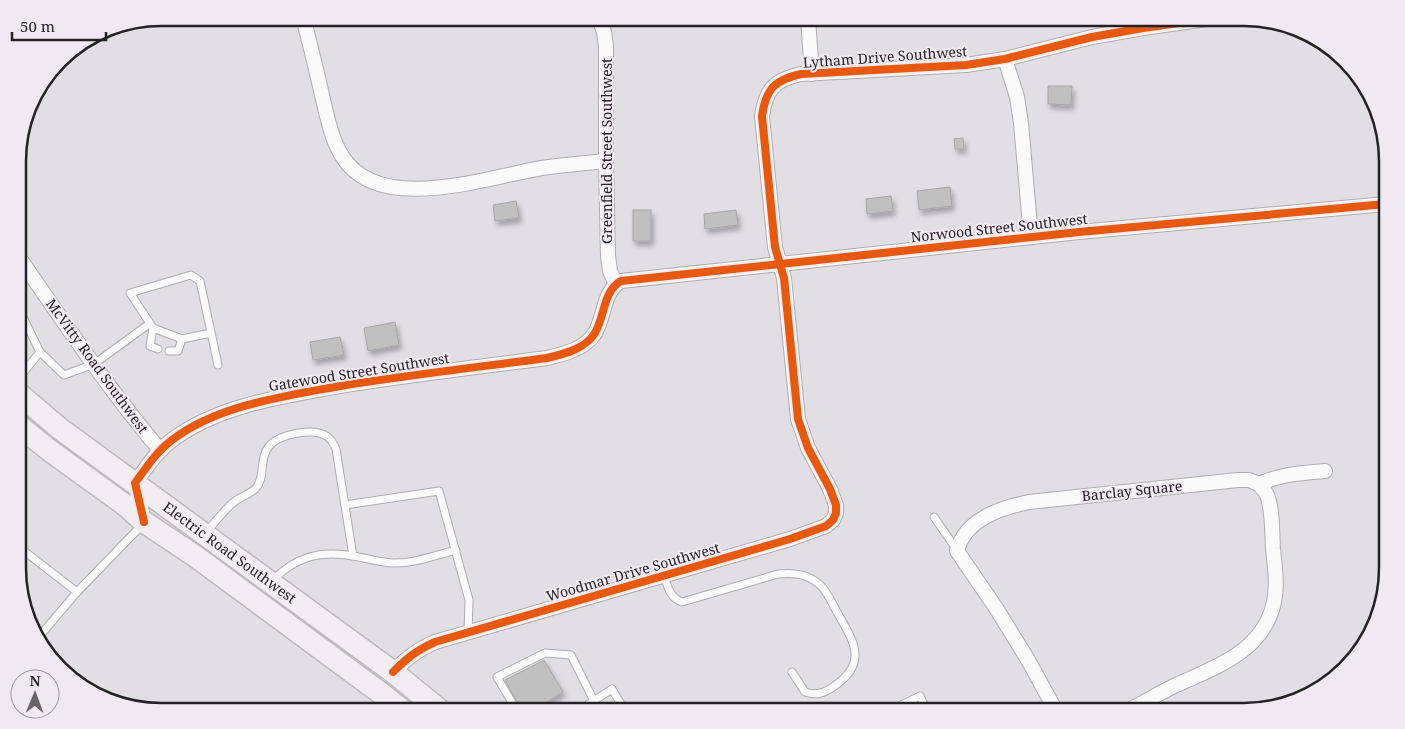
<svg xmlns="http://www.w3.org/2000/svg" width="1405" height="729" font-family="'Noto Serif',serif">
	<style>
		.building { fill: #c1c0c1; stroke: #a7a6a6; filter: url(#shadow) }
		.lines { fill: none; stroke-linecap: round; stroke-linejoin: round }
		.lane-casing { stroke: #afacb1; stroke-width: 9 }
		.street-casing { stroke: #afacb1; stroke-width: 16 }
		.primary-casing { stroke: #bcbabd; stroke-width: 24 }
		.lane { stroke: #fafafb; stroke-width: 7 }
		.street { stroke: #fafafb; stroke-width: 14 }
		.primary { stroke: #f1edf3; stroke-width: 21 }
		.cycleway-casing { stroke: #f0e9f4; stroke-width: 11 }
		.cycleway { stroke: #e8590c; stroke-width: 8 }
		.labels { text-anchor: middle; stroke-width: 4; stroke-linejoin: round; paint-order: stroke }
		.street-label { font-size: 14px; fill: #242225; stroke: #f0e9f4 }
		.rim { fill: none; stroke: #242225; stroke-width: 2.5 }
	</style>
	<defs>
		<filter id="shadow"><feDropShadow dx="2.5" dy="4.5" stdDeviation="2.5" flood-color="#0004"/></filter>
	</defs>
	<rect width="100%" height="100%" fill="#e1dee4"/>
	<g class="building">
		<polygon points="1048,86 1072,86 1071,105 1048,104"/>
		<polygon points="963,138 964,149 955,149 954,139"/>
		<polygon points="950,187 952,206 919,210 917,191"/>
		<polygon points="891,196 893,211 867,214 866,199"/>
		<polygon points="516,201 519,218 495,221 493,205"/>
		<rect x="633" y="210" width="18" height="31"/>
		<polygon points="736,210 738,225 705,229 704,214"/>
		<polygon points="395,322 399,345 368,351 364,328"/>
		<polygon points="340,337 344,355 313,360 310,342"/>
		<polygon points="544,660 563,692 532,711 522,711 505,680"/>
	</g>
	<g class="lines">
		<defs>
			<g id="lane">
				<polyline points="18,307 40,352 64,375 94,364 149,324"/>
				<polyline points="153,328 150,346 158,349"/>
				<polyline points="211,333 182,339 153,328 130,293 191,275 200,281 218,365"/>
				<polyline points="169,351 178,351 182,339"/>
				<polyline points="18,379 40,352"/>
				<polyline points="345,505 439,491 469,600 468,633"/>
				<polyline points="934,517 957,550"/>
				<path d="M205,533C215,523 223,511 234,502C241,496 251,494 256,488C266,477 258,459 270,445C281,434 314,427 328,437C332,440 334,445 336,449L353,556"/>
				<polyline points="19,547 77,592 38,638"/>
				<path d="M664,576C668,587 670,598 682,602L778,574C791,573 803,573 815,581C825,587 831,601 837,612C854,642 869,663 833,687C824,693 816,696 805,692L792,672"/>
				<path d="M272,581C295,557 320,550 353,556C367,558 381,563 395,563C416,563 436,555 456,550"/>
				<polyline points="77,592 143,524"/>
				<polyline points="517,711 497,677 545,653 571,655 594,701"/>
				<polyline points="578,711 612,689 625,711"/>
				<polyline points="889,711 920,696 927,711"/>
			</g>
			<g id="street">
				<path d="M303,18C310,43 316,69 322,95C327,116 331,138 342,156C378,216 488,177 542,168C563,165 585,163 606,161"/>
				<polyline points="599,18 604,32 606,46 606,161 608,256 610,271 616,284"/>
				<polyline points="808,18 812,74"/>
				<polyline points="1005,59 1017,97 1021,123 1031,237"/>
				<path d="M18,256C64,322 108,389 160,450"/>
				<path d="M144,521L135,483C146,468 157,451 172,440C218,405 285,396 340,386C409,375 478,367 547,358C564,354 585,349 595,333C605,316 603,291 621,281L1079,232L1386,204"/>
				<path d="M393,672C407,658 417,650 435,642L790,539L826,526L833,520L836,513V505L830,489L808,448L798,419L784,278L775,247L762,116C766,89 774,80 801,74L966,65L1005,59L1092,37L1143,28L1214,18"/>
				<path d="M1056,711L1028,660L996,608L957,551C965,519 1001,508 1029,502L1238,480H1249L1259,484C1281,474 1301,473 1325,471"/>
				<path d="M1127,711C1143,703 1158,694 1174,686C1213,668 1261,653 1273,606C1278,588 1275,567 1273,549C1272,534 1273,506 1266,493C1264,490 1261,487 1259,484"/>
			</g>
			<g id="primary">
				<path id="s1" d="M18,393L59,428L393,672L441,711"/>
				<polyline points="18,425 49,450 125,505 144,522 195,556 382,694 403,711"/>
			</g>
		</defs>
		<use href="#lane" class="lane-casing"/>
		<use href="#street" class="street-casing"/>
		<use href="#primary" class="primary-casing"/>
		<use href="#lane" class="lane"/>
		<use href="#street" class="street"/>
		<use href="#primary" class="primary"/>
		<defs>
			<g id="cycleway">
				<path d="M144,522L135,483C146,468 157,451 172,440C218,405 285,396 340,386C409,375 478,367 547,358C564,354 585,349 595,333C605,316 603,291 621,281L1079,232L1386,204"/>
				<path d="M393,672C407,658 417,650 435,642L790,539L826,526L833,520L836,513V505L830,489L808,448L798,419L784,278L775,247L762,116C766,89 774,80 801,74L966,65L1005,59L1092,37L1143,28L1214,18"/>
			</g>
		</defs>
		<use href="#cycleway" class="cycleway-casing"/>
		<use href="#cycleway" class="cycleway"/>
	</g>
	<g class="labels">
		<g class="street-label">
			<text transform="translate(885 57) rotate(-4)" y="5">Lytham Drive Southwest</text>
			<text transform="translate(607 151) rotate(-90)" y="5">Greenfield Street Southwest</text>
			<text transform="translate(999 228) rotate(-6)" y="5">Norwood Street Southwest</text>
			<text transform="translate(97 366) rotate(54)" y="5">McVitty Road Southwest</text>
			<text transform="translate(359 372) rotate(-9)" y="5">Gatewood Street Southwest</text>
			<text transform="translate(1132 491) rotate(-6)" y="5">Barclay Square</text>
			<text dy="5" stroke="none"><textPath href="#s1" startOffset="265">Electric Road Southwest</textPath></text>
			<text transform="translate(633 572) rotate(-16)" y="5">Woodmar Drive Southwest</text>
		</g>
	</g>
	<path d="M0 0H1405V729H0ZM161 26H1244A135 135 0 0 1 1379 161V568A135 135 0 0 1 1244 703H161A135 135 0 0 1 26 568V161A135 135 0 0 1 161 26Z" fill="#f0e9f4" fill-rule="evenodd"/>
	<path class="rim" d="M161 26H1244A135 135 0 0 1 1379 161V568A135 135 0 0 1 1244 703H161A135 135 0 0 1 26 568V161A135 135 0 0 1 161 26Z"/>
	<g transform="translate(35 694) rotate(1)"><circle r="24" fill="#f0e9f4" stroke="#9e99a1"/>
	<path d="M0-4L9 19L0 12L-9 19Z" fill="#666468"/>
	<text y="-8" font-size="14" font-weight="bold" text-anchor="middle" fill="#242225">N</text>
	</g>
	<path d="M12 32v8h94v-8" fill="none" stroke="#242225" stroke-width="2.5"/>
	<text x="20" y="32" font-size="15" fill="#242225" stroke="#f0e9f4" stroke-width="4" paint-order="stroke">50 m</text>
</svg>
